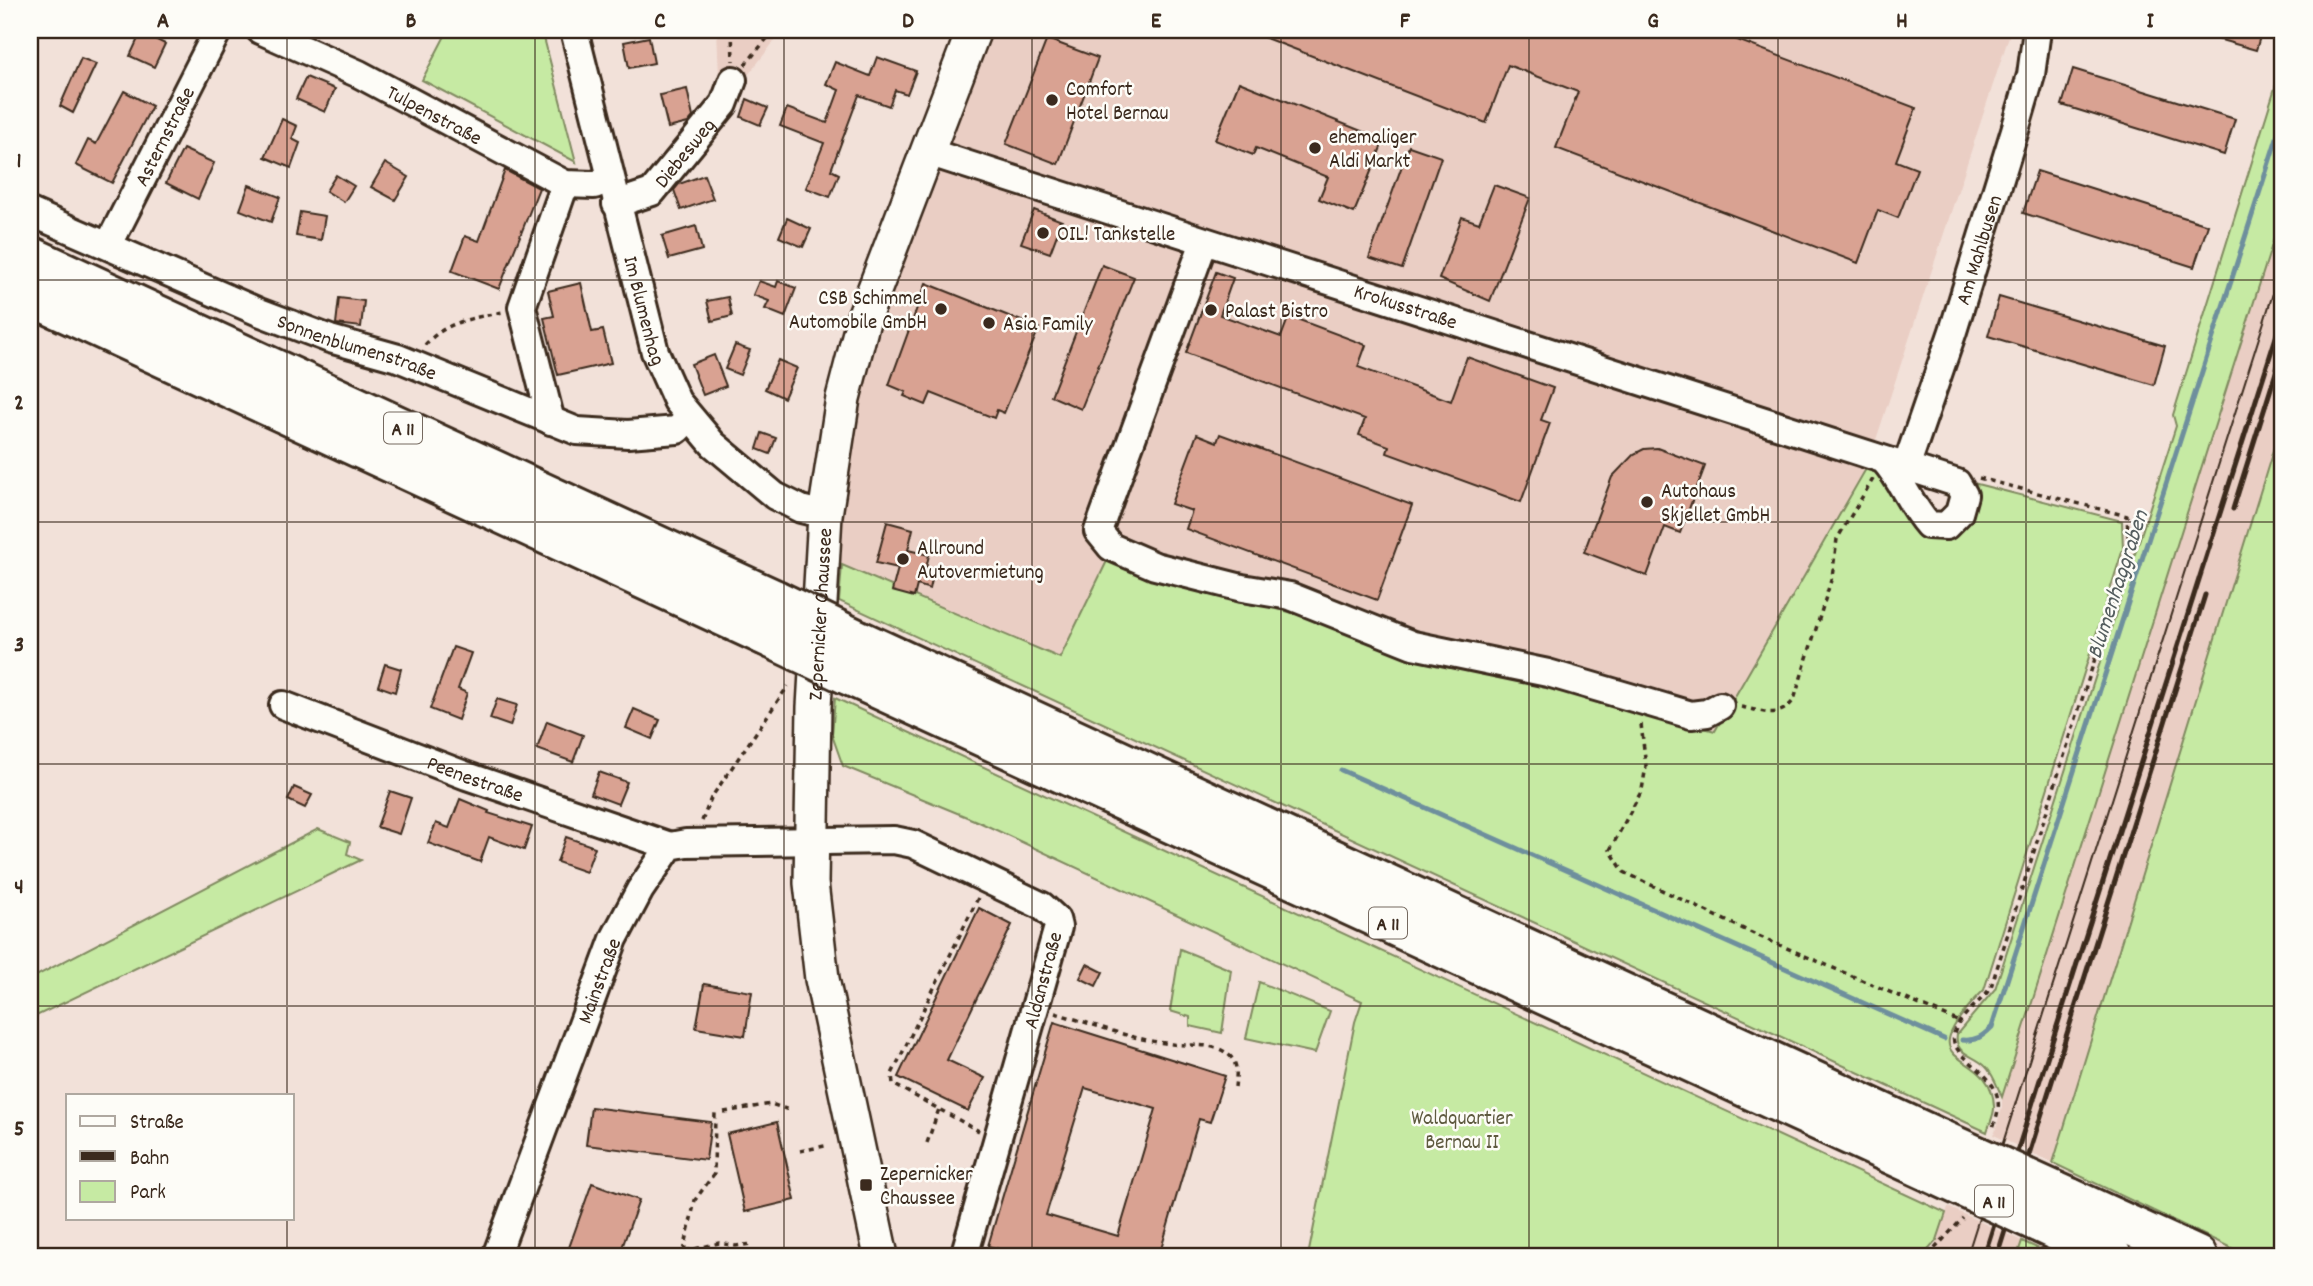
<svg xmlns="http://www.w3.org/2000/svg" width="2313" height="1286" font-family="Dekko,sans-serif">
	<style>
		.built { fill: #eacec4 }
		.green { fill: #c6eaa3; stroke: #808a60; stroke-width: 2 }
		.lines { fill: none; stroke-linecap: round; stroke-linejoin: round }
		.stream { stroke: #6e8f9d; stroke-width: 5 }
		.building { fill: #d9a292; stroke: #3b2a1e; stroke-width: 2; fill-rule: evenodd }
		.minor-casing { stroke: #3b2a1e; stroke-width: 32 }
		.major-casing { stroke: #3b2a1e; stroke-width: 38 }
		.highway-casing { stroke: #3b2a1e; stroke-width: 44 }
		.path { stroke: #3b2a1e; stroke-width: 3.5; stroke-dasharray: 5 5; stroke-linecap: butt }
		.minor { stroke: #fdfcf7; stroke-width: 26 }
		.major { stroke: #fdfcf7; stroke-width: 33 }
		.highway { stroke: #fdfcf7; stroke-width: 38 }
		.tram { stroke: #3b2a1e; stroke-width: 2 }
		.rail { stroke: #3b2a1e; stroke-width: 5 }
		.highway-bridge-casing { stroke: #3b2a1e; stroke-width: 44; stroke-linecap: butt }
		.highway-bridge { stroke: #fdfcf7; stroke-width: 38 }
		.grid { fill: none; stroke: #3b2a1e; stroke-width: 2; stroke-opacity: 0.55 }
		.poi-dot { fill: #3b2a1e; stroke: #fdfcf7; stroke-width: 2.5 }
		.labels { text-anchor: middle; stroke-width: 5; stroke-linejoin: round; paint-order: stroke }
		.shield { fill: #fdfcf7; stroke: #75695f; stroke-width: 2 }
		.shield-label { font-size: 19px; font-weight: bold; fill: #3b2a1e }
		.poi-label { font-size: 21px; fill: #3b2a1e; stroke: #fdfcf7; text-anchor: start }
		.street-label { font-size: 21px; fill: #3b2a1e; stroke: #fdfcf7 }
		.park-label { font-size: 21px; fill: #5e5a3f; stroke: #fdfcf7 }
		.water-label { font-size: 23px; font-style: italic; fill: #545d5e; stroke: #fdfcf7 }
		.neatline { fill: none; stroke: #3b2a1e; stroke-width: 2.5 }
		.grid-label { font-size: 23px; text-anchor: middle; font-weight: bold; fill: #3b2a1e }
	</style>
	<rect width="100%" height="100%" fill="#f2e1d9"/>
	<filter id="ink" filterUnits="userSpaceOnUse"><feTurbulence type="fractalNoise" baseFrequency=".0143" numOctaves="2"/><feDisplacementMap in="SourceGraphic" scale="14" xChannelSelector="R" yChannelSelector="G"/><feConvolveMatrix kernelMatrix="1 2 1 2 8 2 1 2 1" color-interpolation-filters="sRGB"/></filter>
	<g filter="url(#ink)">
		<g class="built">
			<polygon points="717,30 783,30 742,83 719,76"/>
			<polygon points="986,30 2011,30 1867,467 1716,731 1107,562 1060,658 842,565 832,558 847,408"/>
			<polygon points="2283,210 2283,418 2053,1163 1994,1135 2002,1107 2002,1097"/>
			<polygon points="1948,1207 2022,1241 2017,1256 1932,1256"/>
		</g>
		<g class="green">
			<polygon points="448,30 542,30 576,162 422,80"/>
			<path d="M2283,62V210L2002,1097C1998,1088 1993,1073 1985,1066C1973,1054 1954,1055 1957,1034L1995,989L2176,426L2173,415Z"/>
			<polygon points="2283,418 2283,1256 2248,1256 2053,1163"/>
			<path d="M1867,467L1875,468C1898,491 1904,524 1933,539L1954,533L1969,482L2122,521L2123,549L1984,990C1900,1076 1992,1043 1994,1106C1995,1114 1989,1124 1987,1132L839,601L842,565L1060,658L1107,561L1715,731Z"/>
			<polygon points="835,698 1946,1213 1937,1240 1923,1256 1308,1256 1355,1022 1362,1001 979,822 843,766 832,735"/>
			<polygon points="318,829 350,842 347,854 361,860 30,1019 30,979"/>
			<polygon points="1180,949 1231,970 1222,1033 1190,1026 1190,1017 1170,1011"/>
			<polygon points="1259,982 1330,1011 1315,1053 1246,1038"/>
			<polygon points="2022,1241 2054,1256 2017,1256"/>
		</g>
		<g class="lines">
			<g class="stream">
				<polyline points="1341,770 1944,1039"/>
				<path d="M1962,1040C1976,1041 1982,1037 1992,1027L2283,119"/>
			</g>
		</g>
		<g class="building">
			<polygon points="1245,30 1711,30 1916,108 1896,161 1917,169 1898,218 1878,210 1858,263 1556,148 1578,92 1508,65 1486,123"/>
			<polygon points="2201,30 2262,30 2256,50 2200,34"/>
			<polygon points="141,32 165,44 154,67 130,56"/>
			<polygon points="649,37 654,63 629,68 624,42"/>
			<polygon points="1047,39 1098,58 1058,164 1006,144"/>
			<polygon points="877,57 916,71 907,94 895,90 889,106 859,95 831,170 839,174 830,197 806,188 824,143 780,126 787,108 827,123 839,90 826,84 835,62 870,76"/>
			<polygon points="81,58 96,64 73,113 60,106"/>
			<polygon points="2073,69 2235,119 2224,155 2062,105"/>
			<polygon points="306,77 335,89 325,112 296,99"/>
			<polygon points="1239,82 1384,140 1354,213 1319,199 1328,177 1256,148 1253,155 1215,140"/>
			<polygon points="687,89 693,117 688,123 668,128 660,95"/>
			<polygon points="124,91 152,106 112,183 76,165 88,140 96,144"/>
			<polygon points="747,99 768,108 760,125 741,117"/>
			<polygon points="282,119 297,126 292,139 300,143 291,168 265,157"/>
			<polygon points="1409,146 1441,157 1402,269 1369,258"/>
			<polygon points="183,149 214,163 198,199 166,183"/>
			<polygon points="385,163 409,177 395,200 371,187"/>
			<polygon points="505,170 539,188 499,289 452,271 465,236 479,241"/>
			<polygon points="2037,171 2208,225 2194,267 2023,213"/>
			<polygon points="336,175 354,186 344,202 326,191"/>
			<polygon points="704,175 713,199 681,210 674,190 679,184"/>
			<polygon points="249,185 280,197 271,222 240,210"/>
			<polygon points="1494,185 1530,198 1490,301 1439,279 1462,217 1479,223"/>
			<polygon points="1034,210 1062,221 1050,253 1021,243"/>
			<polygon points="300,212 325,216 321,240 296,236"/>
			<polygon points="787,218 811,229 803,247 779,237"/>
			<polygon points="696,226 702,250 669,259 662,236"/>
			<polygon points="1102,265 1134,277 1081,409 1051,396"/>
			<polygon points="1216,272 1233,278 1220,315 1281,337 1289,316 1366,345 1358,367 1451,401 1467,357 1553,388 1541,420 1550,423 1521,502 1387,453 1389,446 1359,435 1365,419 1186,353"/>
			<polygon points="759,281 776,287 778,281 796,288 785,317 765,309 769,301 753,295"/>
			<polygon points="581,283 592,332 603,330 611,363 558,375 544,318 554,316 548,291"/>
			<polygon points="926,283 1039,328 1004,413 997,410 994,418 931,393 926,405 904,396 906,392 889,385"/>
			<polygon points="728,297 732,316 712,321 707,301"/>
			<polygon points="1999,297 2165,346 2154,385 1988,336"/>
			<polygon points="339,298 364,301 361,327 336,324"/>
			<polygon points="735,345 750,350 740,375 725,369"/>
			<polygon points="714,355 726,386 703,395 691,364"/>
			<polygon points="778,360 797,368 784,398 765,389"/>
			<polygon points="762,433 776,438 770,454 757,449"/>
			<polygon points="1197,434 1217,442 1220,434 1412,505 1377,600 1186,529 1192,511 1171,504"/>
			<polygon points="1657,448 1705,466 1680,533 1665,527 1647,576 1584,552 1612,477 1634,454 1644,449"/>
			<polygon points="887,522 913,529 908,550 929,555 926,568 934,571 930,589 917,585 914,597 892,591 898,568 876,563"/>
			<polygon points="453,647 471,653 458,689 467,693 458,720 430,709"/>
			<polygon points="385,664 401,669 395,692 378,686"/>
			<polygon points="497,699 517,705 510,726 490,719"/>
			<polygon points="634,709 660,720 652,739 626,728"/>
			<polygon points="547,721 583,735 573,762 537,749"/>
			<polygon points="599,772 627,782 618,804 591,794"/>
			<polygon points="294,787 312,795 305,808 288,800"/>
			<polygon points="390,791 411,798 399,834 377,827"/>
			<polygon points="460,799 489,811 488,813 532,827 524,850 489,837 480,862 428,843 436,823 449,828"/>
			<polygon points="566,837 595,847 586,872 557,862"/>
			<polygon points="979,908 1012,925 947,1060 985,1078 968,1111 898,1077"/>
			<polygon points="1087,964 1103,972 1096,986 1080,978"/>
			<polygon points="704,984 752,992 745,1036 696,1028"/>
			<path d="M1054,1022L1225,1076L1210,1122L1199,1119L1159,1256H1023L988,1246ZM1085,1088L1156,1109L1118,1236L1046,1215Z"/>
			<polygon points="591,1107 711,1122 706,1160 586,1145"/>
			<polygon points="777,1122 795,1200 745,1212 727,1134"/>
			<polygon points="592,1183 639,1200 619,1256 566,1256"/>
		</g>
		<g class="lines">
			<defs>
				<g id="minor">
					<path id="s1" d="M260,30L359,74L565,184L594,185L610,179"/>
					<path id="s2" d="M574,30L655,352L677,401L713,444L775,496L801,509L825,515"/>
					<path id="s3" d="M928,152L1957,483L1964,495L1959,513L1946,526L1928,525C1910,505 1902,480 1884,460"/>
					<path id="s4" d="M616,204L652,192L724,104L733,80"/>
					<path id="s5" d="M30,212L259,312L330,339L398,358L577,431L628,434L677,430L689,418"/>
					<polyline points="1204,242 1098,531 1111,547 1155,566 1242,588 1290,596 1413,645 1548,673 1691,715 1707,713 1720,706"/>
					<path id="s6" d="M109,244L218,30"/>
					<polyline points="551,421 522,307 565,184"/>
					<path id="s7" d="M1906,467L1953,331L2015,130L2031,75L2037,30"/>
					<path id="s8" d="M283,705L467,776L670,846"/>
					<path id="s9" d="M496,1256L614,939L640,890L670,846L686,843L894,840L913,844L1042,906L1056,919L1058,927L964,1256"/>
				</g>
				<g id="major">
					<path id="s10" d="M881,1256L822,979L811,883L814,707L825,515L843,398L864,317L974,30"/>
				</g>
				<g id="highway">
					<polyline points="30,256 776,600"/>
					<polyline points="30,296 764,635"/>
					<polyline points="859,640 1942,1140"/>
					<polyline points="846,674 1930,1172"/>
					<polyline points="2068,1197 2197,1256"/>
					<polyline points="2057,1231 2112,1256"/>
				</g>
			</defs>
			<use href="#minor" class="minor-casing"/>
			<use href="#major" class="major-casing"/>
			<use href="#highway" class="highway-casing"/>
			<g class="path">
				<polyline points="732,30 733,61"/>
				<polyline points="1016,30 1032,36"/>
				<polyline points="745,65 774,30"/>
				<path d="M425,345C446,321 473,318 503,312"/>
				<path d="M1979,478L2127,516L2129,551L1991,987C1981,1003 1959,1015 1954,1034C1947,1059 2003,1070 1998,1110C1997,1117 1994,1124 1992,1131"/>
				<path d="M1741,707C1763,711 1778,720 1794,700L1832,577L1837,539L1873,479"/>
				<polyline points="1641,724 1646,766 1642,790 1610,850 1624,872 1756,935 1960,1022"/>
				<polyline points="702,821 711,798 788,686"/>
				<polyline points="978,898 892,1074 893,1084 979,1131"/>
				<path d="M1055,1013C1094,1024 1132,1040 1172,1044C1192,1047 1214,1041 1230,1056C1239,1065 1236,1076 1235,1087"/>
				<polyline points="724,1112 771,1104 789,1110"/>
				<polyline points="927,1143 939,1109"/>
				<polyline points="800,1151 829,1145"/>
				<polyline points="684,1251 695,1200 714,1174 715,1111"/>
				<polyline points="666,1256 719,1243 736,1246 752,1244"/>
				<polyline points="1928,1256 1963,1218"/>
			</g>
			<use href="#minor" class="minor"/>
			<use href="#major" class="major"/>
			<use href="#highway" class="highway"/>
			<polyline class="tram" points="1967,1256 2283,262"/>
			<g class="rail">
				<polyline points="2233,509 2283,350"/>
				<polyline points="1984,1256 2283,315"/>
				<polyline points="1997,1256 2205,595"/>
			</g>
			<defs>
				<g id="highway-bridge">
					<polyline points="776,600 859,640"/>
					<polyline points="764,635 846,674"/>
					<polyline points="1942,1140 2068,1197"/>
					<polyline points="1930,1172 2057,1231"/>
				</g>
			</defs>
			<use href="#highway-bridge" class="highway-bridge-casing"/>
			<use href="#highway-bridge" class="highway-bridge"/>
		</g>
	</g>
	<path class="grid" d="M287,30V1095M535,30V1256M784,30V1256M1032,30V1256M1281,30V1256M1529,30V1256M1778,30V1256M2026,30V1256M30,280H2283M30,522H2283M30,764H2283M30,1006H2283M287,1218V1256"/>
	<g class="poi-dot">
		<circle cx="1052" cy="100" r="7"/>
		<circle cx="1315" cy="148" r="7"/>
		<circle cx="1043" cy="233" r="7"/>
		<circle cx="941" cy="309" r="7"/>
		<circle cx="1211" cy="310" r="7"/>
		<circle cx="989" cy="323" r="7"/>
		<circle cx="1647" cy="502" r="7"/>
		<circle cx="903" cy="559" r="7"/>
		<rect x="859" y="1178" width="14" height="14" rx="3.5"/>
	</g>
	<g class="labels">
		<g class="shield">
			<rect x="384" y="412.5" width="38" height="31" rx="5"/>
			<rect x="1369" y="907.5" width="38" height="31" rx="5"/>
			<rect x="1975" y="1185.5" width="38" height="31" rx="5"/>
		</g>
		<g class="shield-label">
			<text x="403" y="435">A 11</text>
			<text x="1388" y="930">A 11</text>
			<text x="1994" y="1208">A 11</text>
		</g>
		<g class="poi-label">
			<text x="1066" y="95">Comfort<tspan x="1066" dy="24">Hotel Bernau</tspan></text>
			<text x="1329" y="143">ehemaliger<tspan x="1329" dy="24">Aldi Markt</tspan></text>
			<text x="1057" y="240">OIL! Tankstelle</text>
			<text x="927" y="304" text-anchor="end">CSB Schimmel<tspan x="927" dy="24">Automobile GmbH</tspan></text>
			<text x="1225" y="317">Palast Bistro</text>
			<text x="1003" y="330">Asia Family</text>
			<text x="1661" y="497">Autohaus<tspan x="1661" dy="24">Skjellet GmbH</tspan></text>
			<text x="917" y="554">Allround<tspan x="917" dy="24">Autovermietung</tspan></text>
			<text x="880" y="1180">Zepernicker<tspan x="880" dy="24">Chaussee</tspan></text>
		</g>
		<g class="street-label">
			<text dy="7" stroke="none"><textPath href="#s1" startOffset="194">Tulpenstraße</textPath></text>
			<text dy="7" stroke="none"><textPath href="#s6" startOffset="121">Asternstraße</textPath></text>
			<text dy="7" stroke="none"><textPath href="#s4" startOffset="89">Diebesweg</textPath></text>
			<text dy="7" stroke="none"><textPath href="#s7" startOffset="229">Am Mahlbusen</textPath></text>
			<text dy="7" stroke="none"><textPath href="#s3" startOffset="502">Krokusstraße</textPath></text>
			<text dy="7" stroke="none"><textPath href="#s2" startOffset="289">Im Blumenhag</textPath></text>
			<text dy="7" stroke="none"><textPath href="#s5" startOffset="354">Sonnenblumenstraße</textPath></text>
			<text dy="7" stroke="none"><textPath href="#s10" startOffset="649">Zepernicker Chaussee</textPath></text>
			<text dy="7" stroke="none"><textPath href="#s8" startOffset="206">Peenestraße</textPath></text>
			<text transform="translate(1042 980) rotate(-75)" y="7">Aldanstraße</text>
			<text dy="7" stroke="none"><textPath href="#s9" startOffset="294">Mainstraße</textPath></text>
		</g>
		<g class="park-label">
			<text x="1462" y="1124">Waldquartier<tspan x="1462" dy="24">Bernau II</tspan></text>
		</g>
		<g class="water-label">
			<text transform="translate(2116 584) rotate(-72)" y="8">Blumenhaggraben</text>
		</g>
	</g>
	<rect width="2313" height="1286" fill="none" stroke="#fdfcf7" stroke-width="77"/>
	<rect x="66" y="1094" width="228" height="126" fill="#fdfcf7" stroke="#afa8a0" stroke-width="2"/>
	<rect x="80" y="1116" width="35" height="10" fill="#fdfcf7" stroke="#afa8a0" stroke-width="2"/>
	<text x="130" y="1128" font-size="21" fill="#3b2a1e">Straße</text>
	<rect x="80" y="1151" width="35" height="10" fill="#3b2a1e" stroke="#afa8a0" stroke-width="2"/>
	<text x="130" y="1164" font-size="21" fill="#3b2a1e">Bahn</text>
	<rect x="80" y="1181" width="35" height="21" fill="#c6eaa3" stroke="#afa8a0" stroke-width="2"/>
	<text x="130" y="1198" font-size="21" fill="#3b2a1e">Park</text>
	<rect x="38" y="38" width="2236" height="1210" class="neatline"/>
	<g class="grid-label">
		<text x="163" y="27">A</text>
		<text x="411" y="27">B</text>
		<text x="660" y="27">C</text>
		<text x="908" y="27">D</text>
		<text x="1156" y="27">E</text>
		<text x="1405" y="27">F</text>
		<text x="1653" y="27">G</text>
		<text x="1902" y="27">H</text>
		<text x="2150" y="27">I</text>
		<text x="19" y="167">1</text>
		<text x="19" y="409">2</text>
		<text x="19" y="651">3</text>
		<text x="19" y="893">4</text>
		<text x="19" y="1135">5</text>
	</g>
</svg>
